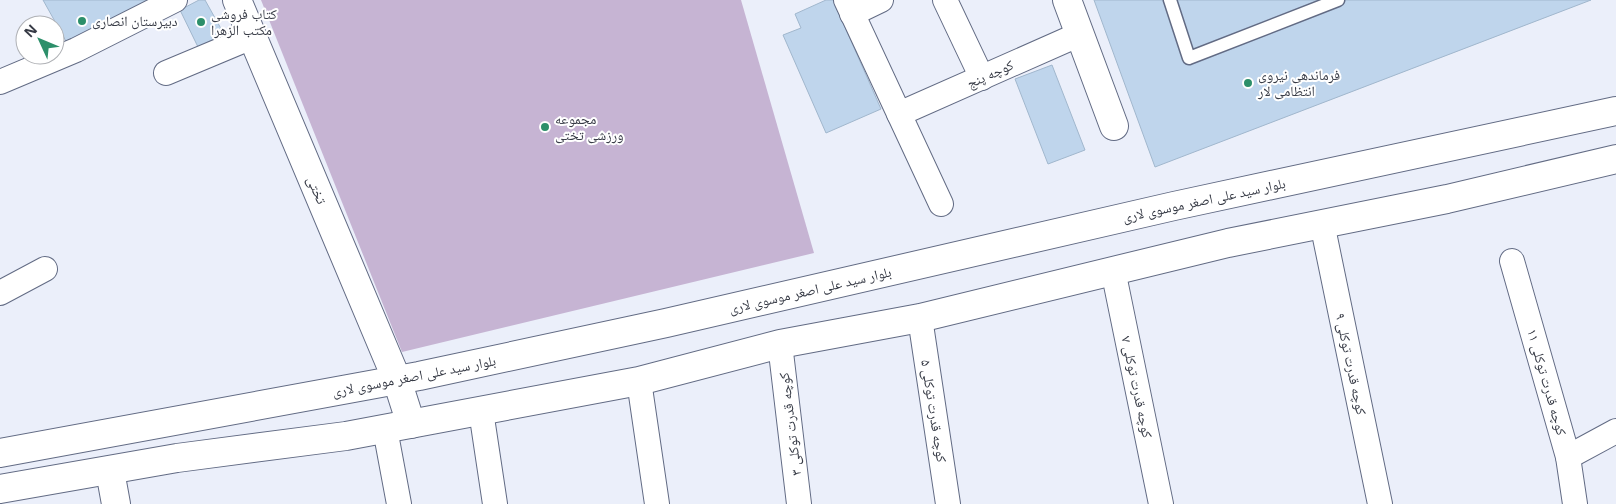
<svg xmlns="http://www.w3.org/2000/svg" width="1616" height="504" font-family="'Noto Sans','Noto Naskh Arabic',sans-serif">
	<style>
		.green { fill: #c6b4d3 }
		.building { fill: #bfd5ec; stroke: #a1b7cd }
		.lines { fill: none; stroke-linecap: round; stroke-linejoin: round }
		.service-casing { stroke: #626b84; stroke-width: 15 }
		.minor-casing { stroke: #626b84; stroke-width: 26 }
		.tertiary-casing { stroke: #626b84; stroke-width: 30 }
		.secondary-casing { stroke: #626b84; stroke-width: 30 }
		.service { stroke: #fff; stroke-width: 12 }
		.minor { stroke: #fff; stroke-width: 24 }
		.tertiary { stroke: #fff; stroke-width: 28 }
		.secondary { stroke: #fff; stroke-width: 28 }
		.poi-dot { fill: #2c8f6a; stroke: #fff; stroke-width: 2 }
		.labels { text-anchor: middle; stroke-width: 4; stroke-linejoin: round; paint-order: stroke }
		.poi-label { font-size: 14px; fill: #373b46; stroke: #fff; text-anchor: start }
		.street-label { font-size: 14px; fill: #373b46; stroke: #fff }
	</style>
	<rect width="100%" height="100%" fill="#ebeffa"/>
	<polygon class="green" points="261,0 741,0 814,253 402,352"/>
	<g class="building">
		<polygon points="43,0 150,0 67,43"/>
		<polygon points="199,0 205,0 224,34 198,47 180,10"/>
		<polygon points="826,0 833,0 881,109 826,133 783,35 801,28 795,14"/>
		<polygon points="1094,0 1591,0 1155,167"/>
		<polygon points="1052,65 1085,150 1048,164 1015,79"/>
	</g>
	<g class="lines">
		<defs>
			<polyline id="service" points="1170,0 1189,58 1338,0"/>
			<g id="minor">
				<polyline points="846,0 941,204"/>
				<polyline points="945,0 982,78"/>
				<polyline points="852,14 881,0"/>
				<polyline points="166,73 252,37"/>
				<polyline points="0,82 76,50 175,0"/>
				<polyline points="899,114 1080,34"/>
				<polyline points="1322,223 1380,504"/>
				<polyline points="1512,261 1568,457 1575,504"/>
				<polyline points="1113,270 1161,504"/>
				<polyline points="0,293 45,269"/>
				<polyline points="920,318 948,504"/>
				<polyline points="780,344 799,504"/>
				<polyline points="639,381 657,504"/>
				<polyline points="481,411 495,504"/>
				<polyline points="385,429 399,504"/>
				<polyline points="1568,457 1616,431"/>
			</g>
			<polyline id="tertiary" points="1067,0 1114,126"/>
			<g id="secondary">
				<polyline points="237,0 397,380 411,424"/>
				<polyline points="0,453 419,376 666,323 1174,206 1616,111"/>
				<polyline points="110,471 116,504"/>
				<polyline points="0,489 177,458 346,436 639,381 780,344 920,318 1228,243 1447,199 1616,159"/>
			</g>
		</defs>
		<use href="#service" class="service-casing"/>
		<use href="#minor" class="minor-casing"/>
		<use href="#tertiary" class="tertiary-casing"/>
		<use href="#secondary" class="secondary-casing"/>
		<use href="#service" class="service"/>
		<use href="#minor" class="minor"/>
		<use href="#tertiary" class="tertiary"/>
		<use href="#secondary" class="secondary"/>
	</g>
	<g class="poi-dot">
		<circle cx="82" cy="21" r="5"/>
		<circle cx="201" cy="22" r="5"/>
		<circle cx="1248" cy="83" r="5"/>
		<circle cx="545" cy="127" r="5"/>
	</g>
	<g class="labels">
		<g class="poi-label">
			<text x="211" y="19">کتاب فروشی<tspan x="211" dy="16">مکتب الزهرا</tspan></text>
			<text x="92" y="26">دبیرستان انصاری</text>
			<text x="1258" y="80">فرماندهی نیروی<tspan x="1258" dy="16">انتظامی لار</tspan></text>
			<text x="555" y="124">مجموعه<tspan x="555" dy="16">ورزشی تختی</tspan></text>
		</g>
		<g class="street-label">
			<text transform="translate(990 74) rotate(-24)" y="5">کوچه پنج</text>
			<text transform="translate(317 190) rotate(67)" y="5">تختی</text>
			<text transform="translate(1204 200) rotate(-12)" y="5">بلوار سید علی اصغر موسوی لاری</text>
			<text transform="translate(810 290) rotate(-13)" y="5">بلوار سید علی اصغر موسوی لاری</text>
			<text transform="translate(1351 364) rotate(78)" y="5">کوچه قدرت توکلی ۹</text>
			<text transform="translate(414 376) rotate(-11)" y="5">بلوار سید علی اصغر موسوی لاری</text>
			<text transform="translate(1547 382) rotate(74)" y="5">کوچه قدرت توکلی ۱۱</text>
			<text transform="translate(1137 387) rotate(78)" y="5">کوچه قدرت توکلی ۷</text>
			<text transform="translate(934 411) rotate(81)" y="5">کوچه قدرت توکلی ۵</text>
			<text transform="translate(790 424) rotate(-97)" y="5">کوچه قدرت توکلی ۳</text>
		</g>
	</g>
	<g transform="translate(40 40) rotate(314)"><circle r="24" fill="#ffffff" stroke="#afb1b5"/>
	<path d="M0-4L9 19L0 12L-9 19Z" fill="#2c8f6a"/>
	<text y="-8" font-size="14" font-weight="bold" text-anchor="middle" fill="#373b46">N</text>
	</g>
</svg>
